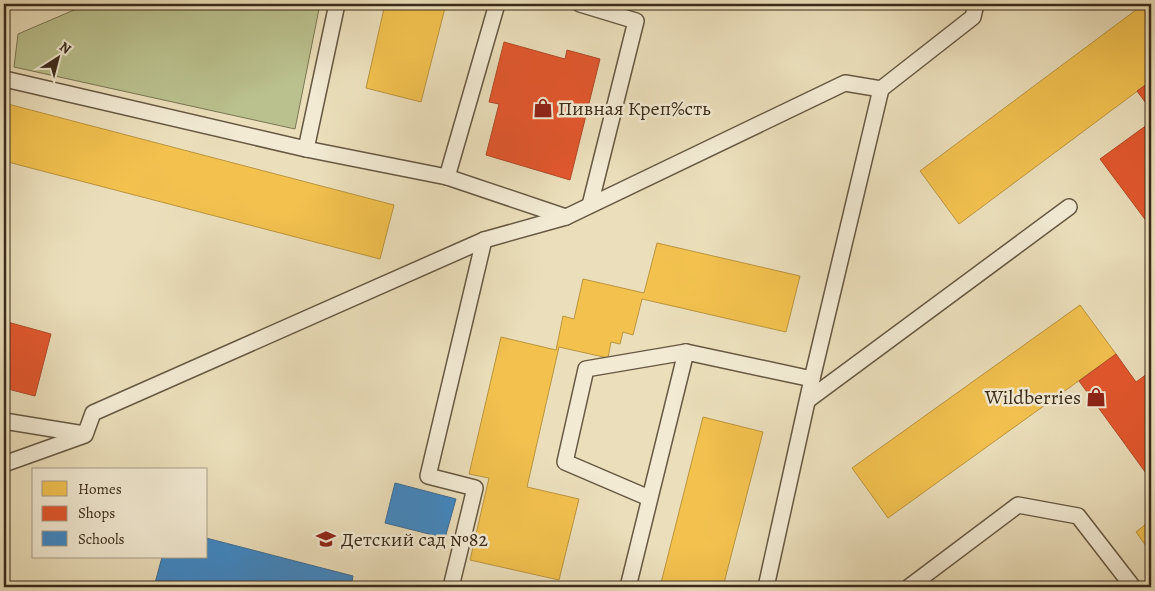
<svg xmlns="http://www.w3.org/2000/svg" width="1155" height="591" font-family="Alegreya,serif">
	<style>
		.green { fill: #bac18e; stroke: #7a7654 }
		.homes { fill: #f2c14e; stroke: #bb943e }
		.shops { fill: #e4572e; stroke: #b14a28 }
		.schools { fill: #3f88c5; stroke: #3e6c92 }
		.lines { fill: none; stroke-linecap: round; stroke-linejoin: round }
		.lane-casing { stroke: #665842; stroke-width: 18 }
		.lane { stroke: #f2ead3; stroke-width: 15 }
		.labels { text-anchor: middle; stroke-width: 5; stroke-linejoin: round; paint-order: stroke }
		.poi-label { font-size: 20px; fill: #3a2b1a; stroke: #f2ead3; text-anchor: start }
	</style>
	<rect width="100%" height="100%" fill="#ebdfbb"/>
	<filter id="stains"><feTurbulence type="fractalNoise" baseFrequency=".004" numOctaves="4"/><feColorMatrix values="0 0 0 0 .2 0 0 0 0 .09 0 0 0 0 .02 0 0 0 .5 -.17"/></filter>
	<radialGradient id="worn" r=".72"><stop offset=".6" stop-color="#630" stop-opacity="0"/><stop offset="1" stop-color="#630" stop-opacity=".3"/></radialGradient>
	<polygon class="green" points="88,4 320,4 295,129 14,67 18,34"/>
	<g class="homes">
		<polygon points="385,4 446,4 421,102 366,88"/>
		<polygon points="1144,4 1151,4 1151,81 959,224 920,171"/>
		<polygon points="4,103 394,205 380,259 4,161"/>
		<polygon points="657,243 800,276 786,332 642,299 633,335 623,332 620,344 611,342 608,358 559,347 527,487 579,499 559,580 470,560 489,478 469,474 501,337 556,350 563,316 574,319 583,279 644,293"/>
		<polygon points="1080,305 1116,354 888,518 852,468"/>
		<polygon points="703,417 763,432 723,587 660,587"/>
		<polygon points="1151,520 1151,553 1136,532"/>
	</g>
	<g class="shops">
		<polygon points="504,42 565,59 567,50 600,59 570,180 486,155 499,104 489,102"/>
		<polygon points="1151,81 1151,110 1137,91"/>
		<polygon points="1151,122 1151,225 1150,226 1100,159"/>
		<polygon points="4,321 51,334 35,396 4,388"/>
		<polygon points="1116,354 1136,382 1151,371 1151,480 1079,381"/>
	</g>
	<g class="schools">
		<polygon points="395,483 456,499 445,538 385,523"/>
		<polygon points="206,538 353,576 351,587 154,587 162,557 206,557"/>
	</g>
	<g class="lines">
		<defs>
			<g id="lane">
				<polyline points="580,4 636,21 590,205"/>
				<polyline points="9,80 306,149 447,177 566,217"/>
				<polyline points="306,149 337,4"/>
				<polyline points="447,177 497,4"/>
				<polyline points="808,400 1069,207"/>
				<polyline points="4,421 84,434"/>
				<polyline points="4,464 85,435 93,413 484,240 566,217 845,83 881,89 973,17 976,4"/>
				<polyline points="649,498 565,462 586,369 686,352"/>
				<polyline points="451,587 475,488 428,476 484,240"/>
				<polyline points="628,587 686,352 812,379"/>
				<polyline points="766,587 812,379 881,89"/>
				<polyline points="909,587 1018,505 1078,516 1133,587"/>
			</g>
		</defs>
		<use href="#lane" class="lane-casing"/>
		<use href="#lane" class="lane"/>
	</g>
	<defs>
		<symbol id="shop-bare" viewBox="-9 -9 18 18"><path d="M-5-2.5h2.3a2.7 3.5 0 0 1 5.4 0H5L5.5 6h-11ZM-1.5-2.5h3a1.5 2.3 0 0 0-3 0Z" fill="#8f2418" stroke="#f2ead3" stroke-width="2.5" paint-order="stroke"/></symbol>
		<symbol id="school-bare" viewBox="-9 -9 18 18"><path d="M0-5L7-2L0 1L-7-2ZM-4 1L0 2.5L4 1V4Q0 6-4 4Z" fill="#8f2418" stroke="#f2ead3" stroke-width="2.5" paint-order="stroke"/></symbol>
	</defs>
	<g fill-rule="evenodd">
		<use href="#shop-bare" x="529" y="94" width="28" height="28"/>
		<use href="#shop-bare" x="1082" y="383" width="28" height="28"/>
		<use href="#school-bare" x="312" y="525" width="28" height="28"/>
	</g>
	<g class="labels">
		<g class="poi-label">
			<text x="558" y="115">Пивная Креп%сть</text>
			<text x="1081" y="404" text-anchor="end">Wildberries</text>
			<text x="341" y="546">Детский сад №82</text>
		</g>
	</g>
	<rect width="1155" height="591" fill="none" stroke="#ebdfbb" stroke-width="20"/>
	<rect x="5" y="5" width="1145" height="581" fill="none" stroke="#3a2b1a" stroke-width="2.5"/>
	<rect x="10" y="10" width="1135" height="571" fill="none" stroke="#3a2b1a"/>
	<rect x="32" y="468" width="175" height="90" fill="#f2ead3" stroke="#a89e89"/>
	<rect x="42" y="481" width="25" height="15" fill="#f2c14e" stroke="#a89e89"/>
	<text x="78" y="494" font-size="15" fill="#3a2b1a">Homes</text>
	<rect x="42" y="506" width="25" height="15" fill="#e4572e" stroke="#a89e89"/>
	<text x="78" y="518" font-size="15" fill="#3a2b1a">Shops</text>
	<rect x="42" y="531" width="25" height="15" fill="#3f88c5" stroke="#a89e89"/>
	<text x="78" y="544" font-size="15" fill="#3a2b1a">Schools</text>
	<g transform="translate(58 58) rotate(36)" stroke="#f2ead3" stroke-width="4" paint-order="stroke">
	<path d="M0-4L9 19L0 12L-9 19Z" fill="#3a2b1a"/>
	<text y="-8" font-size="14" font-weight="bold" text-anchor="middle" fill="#3a2b1a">N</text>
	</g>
	<rect width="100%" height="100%" filter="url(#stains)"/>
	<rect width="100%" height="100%" fill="url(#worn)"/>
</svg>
